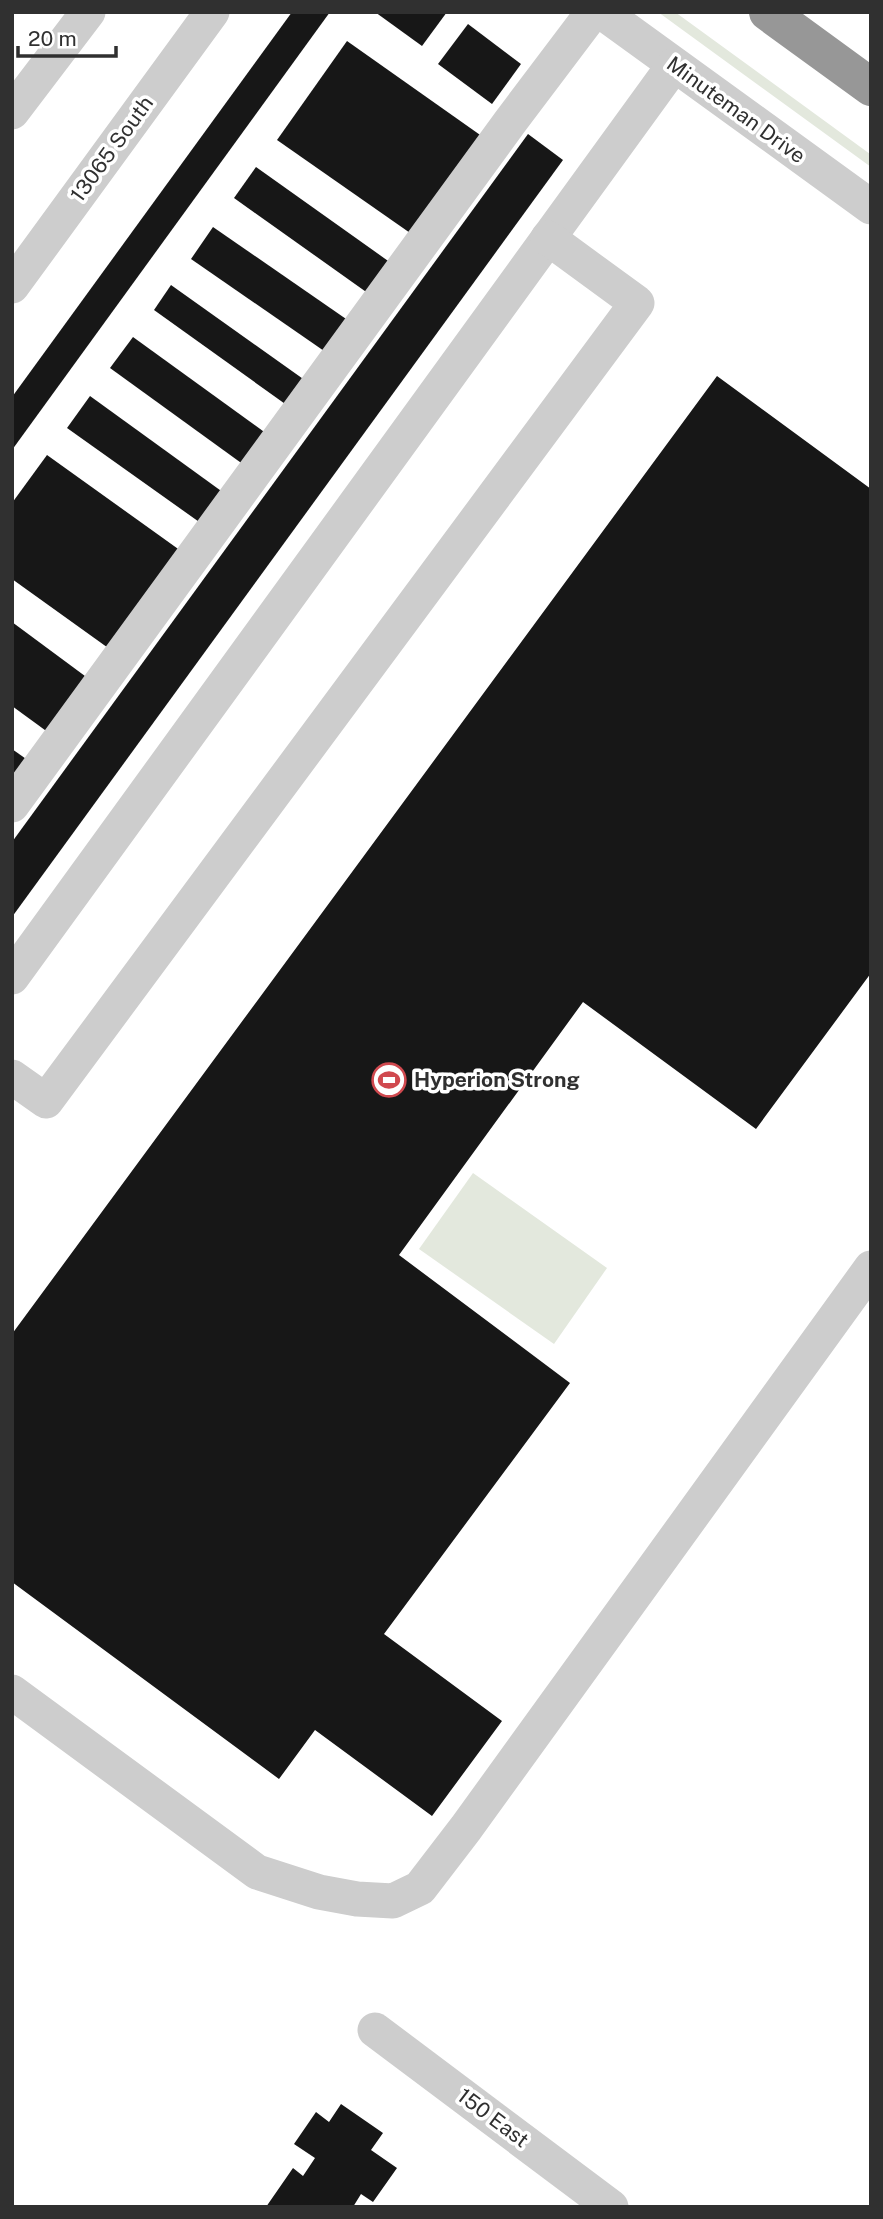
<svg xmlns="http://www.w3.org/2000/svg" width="883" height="2219" font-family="'Public Sans',sans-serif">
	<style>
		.green { fill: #e3e8dd }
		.building { fill: #171717 }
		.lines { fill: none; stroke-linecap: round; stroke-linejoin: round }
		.minor { stroke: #cdcdcd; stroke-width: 35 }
		.highway { stroke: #979797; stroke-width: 38 }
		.labels { text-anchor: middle; stroke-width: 7; stroke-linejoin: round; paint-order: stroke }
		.street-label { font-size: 21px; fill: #303030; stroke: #fff }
		.poi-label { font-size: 21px; font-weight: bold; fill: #303030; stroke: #fff; text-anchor: start }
	</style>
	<rect width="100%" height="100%" fill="#fff"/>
	<g class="green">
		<polygon points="658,12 675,12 870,154 871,167"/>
		<polygon points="473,1173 607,1268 554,1344 419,1249"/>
	</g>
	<g class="building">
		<polygon points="292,12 330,12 12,450 12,397"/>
		<polygon points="375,12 447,12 422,46"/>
		<polygon points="468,24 521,64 492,104 438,64"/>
		<polygon points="347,41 483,137 413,235 277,140"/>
		<polygon points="528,134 563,160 12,917 12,842"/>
		<polygon points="256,167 391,263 369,294 234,198"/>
		<polygon points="213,227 349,321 327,353 191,259"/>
		<polygon points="171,285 306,381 288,406 154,310"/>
		<polygon points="133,337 267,434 244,465 110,368"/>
		<polygon points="717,376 871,489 871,973 756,1129 583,1002 399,1255 570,1383 384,1634 502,1721 432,1816 315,1730 279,1779 12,1582 12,1334"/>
		<polygon points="90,396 224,493 202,524 67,428"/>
		<polygon points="47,455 181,551 111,650 12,579 12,503"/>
		<polygon points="12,622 89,679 49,733 12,706"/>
		<polygon points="12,749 29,761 12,783"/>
		<polygon points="341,2104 383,2133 371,2150 397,2168 373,2202 361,2194 353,2207 266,2207 293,2168 303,2176 315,2158 294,2144 316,2112 329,2122"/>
	</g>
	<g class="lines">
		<g class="minor">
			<polyline points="602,12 871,207"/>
			<polyline points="12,112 88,12"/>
			<polyline points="12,286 212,12"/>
			<polyline points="12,805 510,122 593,12"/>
			<polyline points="12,977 674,65"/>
			<polyline points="12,1077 46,1101 637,303 548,238"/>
			<polyline points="12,1692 257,1872 319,1892 357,1899 393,1901 420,1888 466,1828 871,1268"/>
			<polyline points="375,2030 611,2207"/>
		</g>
		<polyline class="highway" points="768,12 871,87"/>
	</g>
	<defs>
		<symbol id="stadium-ring" viewBox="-11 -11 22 22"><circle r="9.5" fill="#fff" stroke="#d0494f" stroke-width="1.5"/><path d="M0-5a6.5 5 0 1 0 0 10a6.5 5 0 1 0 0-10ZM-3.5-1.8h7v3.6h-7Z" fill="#d0494f"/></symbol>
	</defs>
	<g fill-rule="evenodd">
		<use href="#stadium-ring" x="370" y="1061" width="38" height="38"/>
	</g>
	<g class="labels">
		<g class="street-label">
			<text transform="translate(736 110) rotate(36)" y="7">Minuteman Drive</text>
			<text transform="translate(112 149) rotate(-54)" y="7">13065 South</text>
			<text transform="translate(493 2118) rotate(37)" y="7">150 East</text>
		</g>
		<g class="poi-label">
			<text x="414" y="1087">Hyperion Strong</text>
		</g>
	</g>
	<rect width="883" height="2219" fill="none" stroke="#303030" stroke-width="28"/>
	<path d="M18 46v10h98v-10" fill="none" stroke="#303030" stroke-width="3.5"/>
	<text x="28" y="46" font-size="21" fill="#303030" stroke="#ffffff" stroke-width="5" paint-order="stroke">20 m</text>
</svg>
